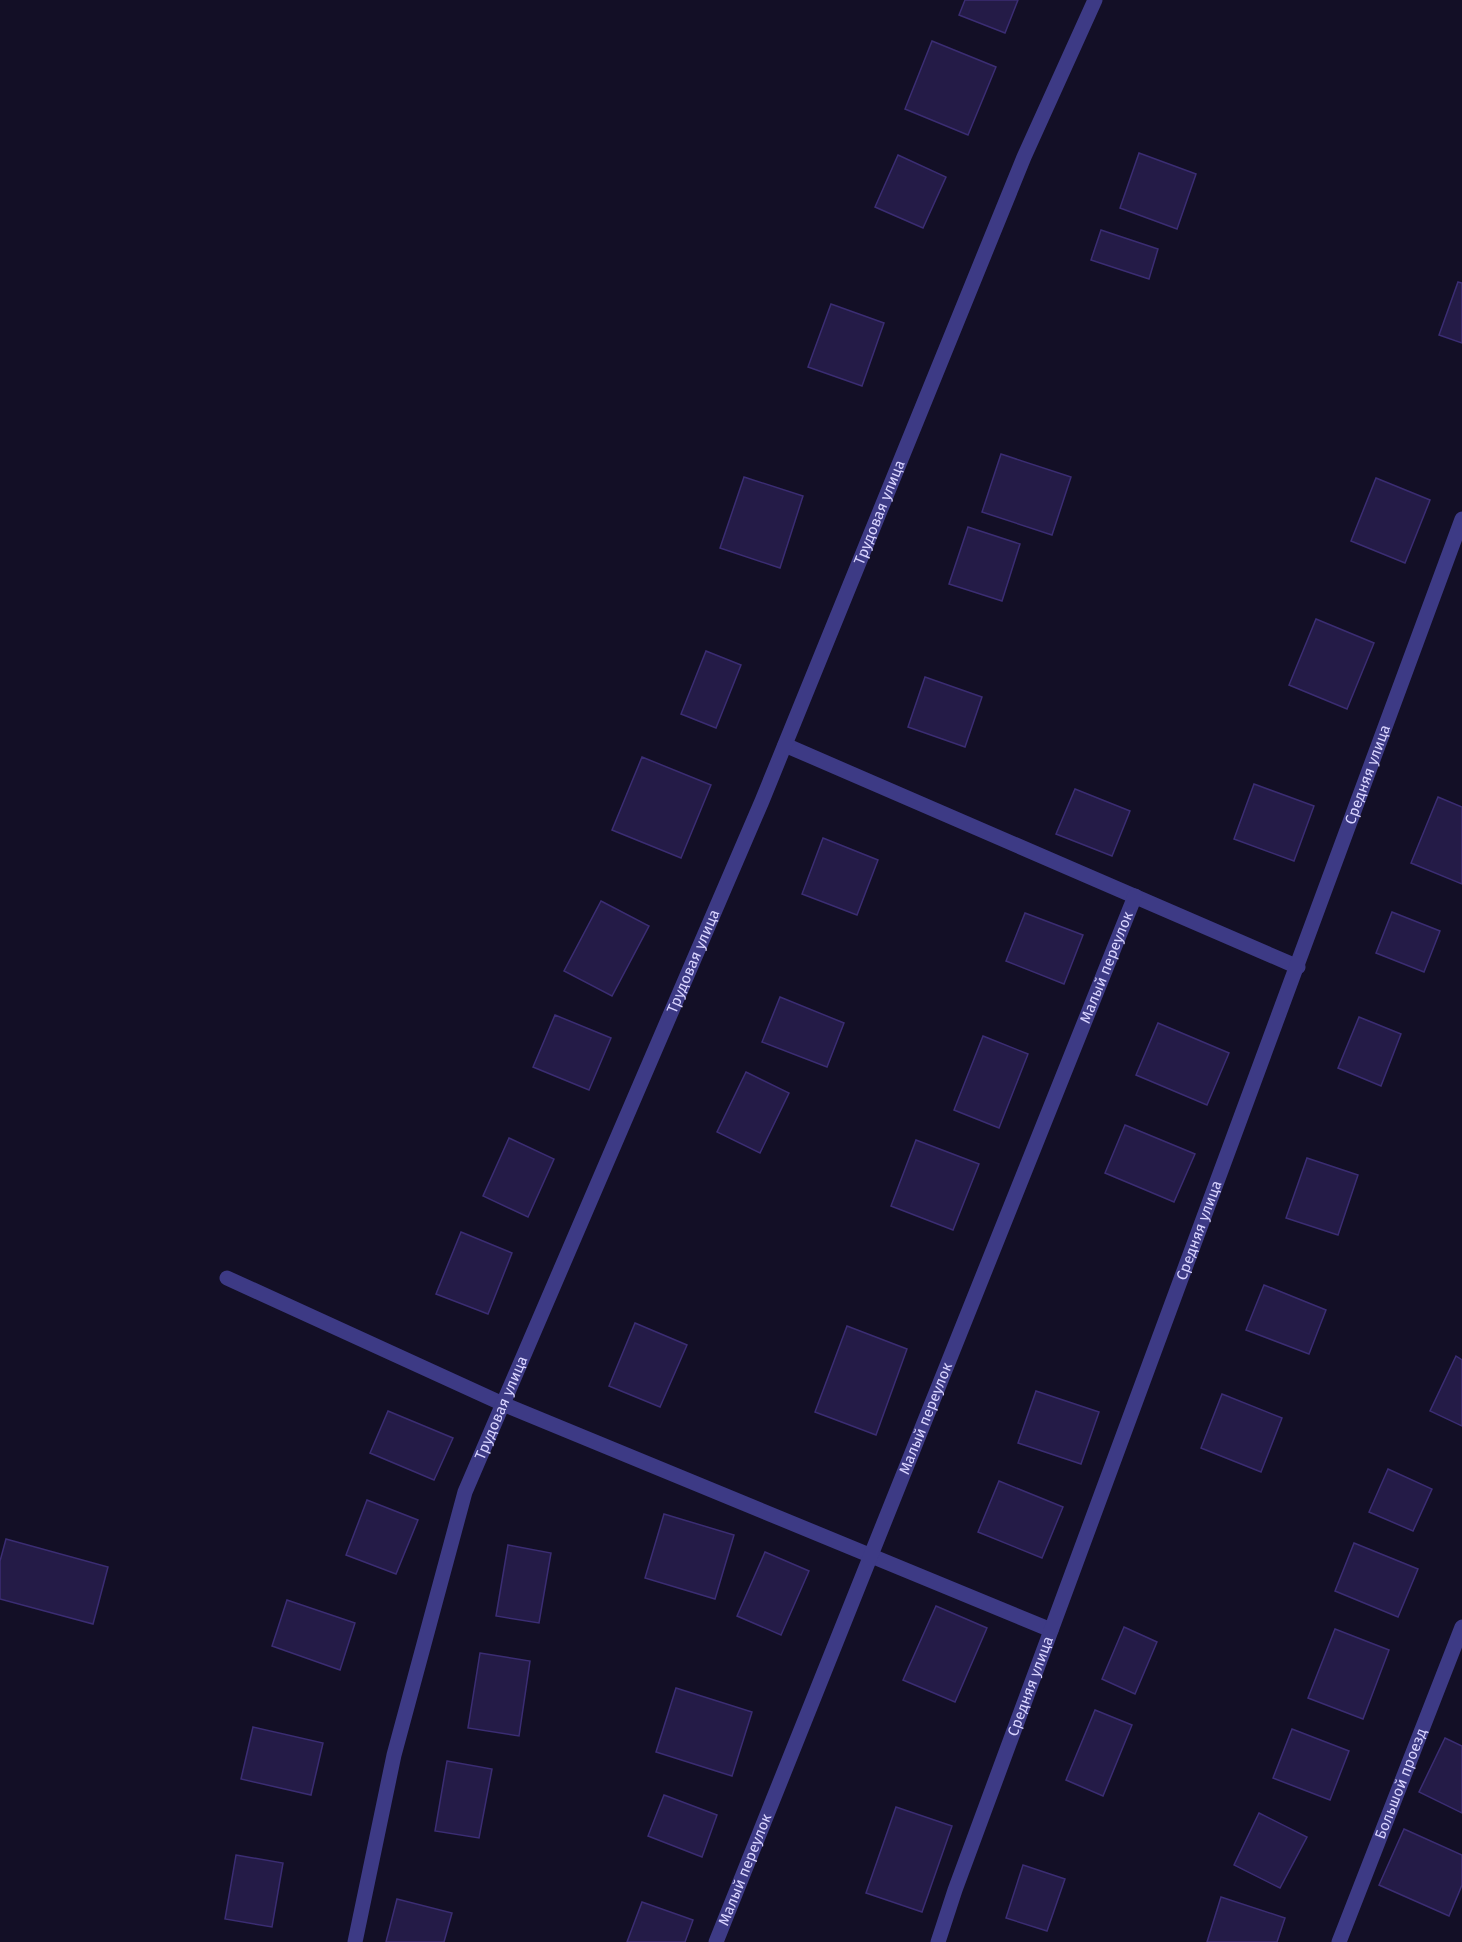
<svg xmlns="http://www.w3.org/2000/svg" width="1462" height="1942" font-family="'Fira Sans',sans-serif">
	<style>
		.building { fill: #241b47; stroke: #3b2d73; stroke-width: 1.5 }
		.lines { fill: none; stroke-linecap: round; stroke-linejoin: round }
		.lane { stroke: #3d3a85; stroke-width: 15 }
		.street { stroke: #3d3a85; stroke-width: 15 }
		.labels { text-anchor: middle; stroke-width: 4.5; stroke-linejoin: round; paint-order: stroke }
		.street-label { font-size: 15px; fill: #d9d4ff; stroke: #130f26 }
	</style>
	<rect width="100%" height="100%" fill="#130f26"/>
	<g class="building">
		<polygon points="965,0 1018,0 1005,33 959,15"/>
		<polygon points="932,41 996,67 968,135 905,109"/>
		<polygon points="1139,153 1196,174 1177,229 1120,208"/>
		<polygon points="898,155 946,177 923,228 875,207"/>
		<polygon points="1101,230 1158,249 1149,279 1091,260"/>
		<polygon points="1458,282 1462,283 1462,343 1439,335"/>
		<polygon points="831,304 884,323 862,386 808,367"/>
		<polygon points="1001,454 1071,477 1052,535 982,512"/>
		<polygon points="744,477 803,496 780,568 720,548"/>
		<polygon points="1376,478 1430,500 1405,563 1351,541"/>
		<polygon points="968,527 1020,544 1002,601 949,584"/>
		<polygon points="1316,619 1374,643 1347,709 1289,685"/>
		<polygon points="706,651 741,665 716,728 681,714"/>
		<polygon points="925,677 982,697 965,747 908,727"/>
		<polygon points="642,757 711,785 681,858 612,830"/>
		<polygon points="1254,784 1314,806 1294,861 1234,839"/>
		<polygon points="1075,789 1130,811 1112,856 1056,834"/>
		<polygon points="1438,797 1462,807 1462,884 1411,863"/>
		<polygon points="823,838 878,860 857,915 802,894"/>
		<polygon points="601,901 649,926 612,996 564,971"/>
		<polygon points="1392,912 1440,931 1424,972 1376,953"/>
		<polygon points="1025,913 1083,935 1064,984 1006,961"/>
		<polygon points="780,997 844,1023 827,1067 762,1042"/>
		<polygon points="555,1015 611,1038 589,1090 533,1067"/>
		<polygon points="1359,1017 1401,1034 1381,1086 1338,1068"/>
		<polygon points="1158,1023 1229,1053 1207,1105 1136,1075"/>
		<polygon points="983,1036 1028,1054 999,1128 954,1110"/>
		<polygon points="746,1072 789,1093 760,1153 717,1132"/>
		<polygon points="1125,1125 1195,1154 1174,1202 1105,1173"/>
		<polygon points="509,1138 554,1159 528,1217 483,1196"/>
		<polygon points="916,1140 979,1164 953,1230 891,1206"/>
		<polygon points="1307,1158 1358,1175 1338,1235 1286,1218"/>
		<polygon points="461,1232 512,1253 488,1314 436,1294"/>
		<polygon points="1264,1285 1326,1310 1309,1354 1246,1330"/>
		<polygon points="635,1323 687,1345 660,1407 609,1386"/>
		<polygon points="847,1326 907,1349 876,1435 815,1412"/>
		<polygon points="1456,1356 1462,1360 1462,1426 1430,1411"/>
		<polygon points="1036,1391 1099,1412 1081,1464 1018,1443"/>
		<polygon points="1222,1394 1282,1418 1261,1472 1201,1448"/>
		<polygon points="388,1411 453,1438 434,1480 370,1453"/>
		<polygon points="1388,1469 1432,1489 1413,1531 1369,1512"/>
		<polygon points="999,1481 1063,1507 1042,1558 978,1532"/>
		<polygon points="367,1500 418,1520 396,1574 346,1555"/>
		<polygon points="664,1514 734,1535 715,1599 645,1578"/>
		<polygon points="6,1539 108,1567 93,1624 0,1599 0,1561"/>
		<polygon points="1354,1543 1418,1569 1398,1617 1335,1591"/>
		<polygon points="508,1545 551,1553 539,1623 496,1616"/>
		<polygon points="765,1552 809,1571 781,1635 737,1616"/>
		<polygon points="287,1600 355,1623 340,1670 272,1646"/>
		<polygon points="936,1606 987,1628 955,1702 903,1680"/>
		<polygon points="1124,1627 1157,1642 1135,1694 1102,1679"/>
		<polygon points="1335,1629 1389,1650 1363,1719 1308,1698"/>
		<polygon points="480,1653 530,1661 519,1736 468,1728"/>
		<polygon points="676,1688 752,1712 732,1776 656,1752"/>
		<polygon points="1095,1710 1132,1725 1103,1796 1066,1780"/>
		<polygon points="253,1727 323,1743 311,1795 241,1779"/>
		<polygon points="1292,1729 1349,1751 1330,1800 1273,1778"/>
		<polygon points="1445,1738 1462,1746 1462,1813 1419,1792"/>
		<polygon points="447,1761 492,1769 479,1838 435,1831"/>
		<polygon points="664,1795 717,1815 702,1857 648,1836"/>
		<polygon points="896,1807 952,1826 922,1912 866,1893"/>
		<polygon points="1259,1813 1307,1837 1280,1888 1234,1865"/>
		<polygon points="1404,1829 1462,1855 1462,1885 1449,1916 1379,1885"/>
		<polygon points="236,1855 283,1863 272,1927 225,1919"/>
		<polygon points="1023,1865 1065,1879 1047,1931 1006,1918"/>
		<polygon points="1221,1897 1285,1918 1277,1942 1207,1942"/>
		<polygon points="397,1899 452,1913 444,1942 386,1942"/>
		<polygon points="642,1902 693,1920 685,1942 627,1942"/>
	</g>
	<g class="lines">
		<g class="lane">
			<polyline points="785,745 1298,967"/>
			<polyline points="227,1278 503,1404 1051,1630"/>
			<path id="s1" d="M716,1942L1135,896"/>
			<path id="s2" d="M1339,1942L1462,1627"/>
		</g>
		<g class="street">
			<path id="s3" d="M355,1942L394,1755L465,1492L762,801L1024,157L1095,0"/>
			<path id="s4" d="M938,1942L955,1890L1462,519"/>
		</g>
	</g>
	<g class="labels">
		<g class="street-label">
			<text dy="5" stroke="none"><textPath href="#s3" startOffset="1527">Трудовая улица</textPath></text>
			<text dy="5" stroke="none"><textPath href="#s4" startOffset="1244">Средняя улица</textPath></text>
			<text dy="5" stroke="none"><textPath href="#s3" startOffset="1041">Трудовая улица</textPath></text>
			<text dy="5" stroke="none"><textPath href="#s1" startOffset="1050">Малый переулок</textPath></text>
			<text dy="5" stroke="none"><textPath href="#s4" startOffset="758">Средняя улица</textPath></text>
			<text dy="5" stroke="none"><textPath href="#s3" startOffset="555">Трудовая улица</textPath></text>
			<text dy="5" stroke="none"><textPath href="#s1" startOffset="564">Малый переулок</textPath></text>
			<text dy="5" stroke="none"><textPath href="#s4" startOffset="272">Средняя улица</textPath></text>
			<text dy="5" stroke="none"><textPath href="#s2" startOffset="170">Большой проезд</textPath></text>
			<text dy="5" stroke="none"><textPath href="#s1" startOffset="78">Малый переулок</textPath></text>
		</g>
	</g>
</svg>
